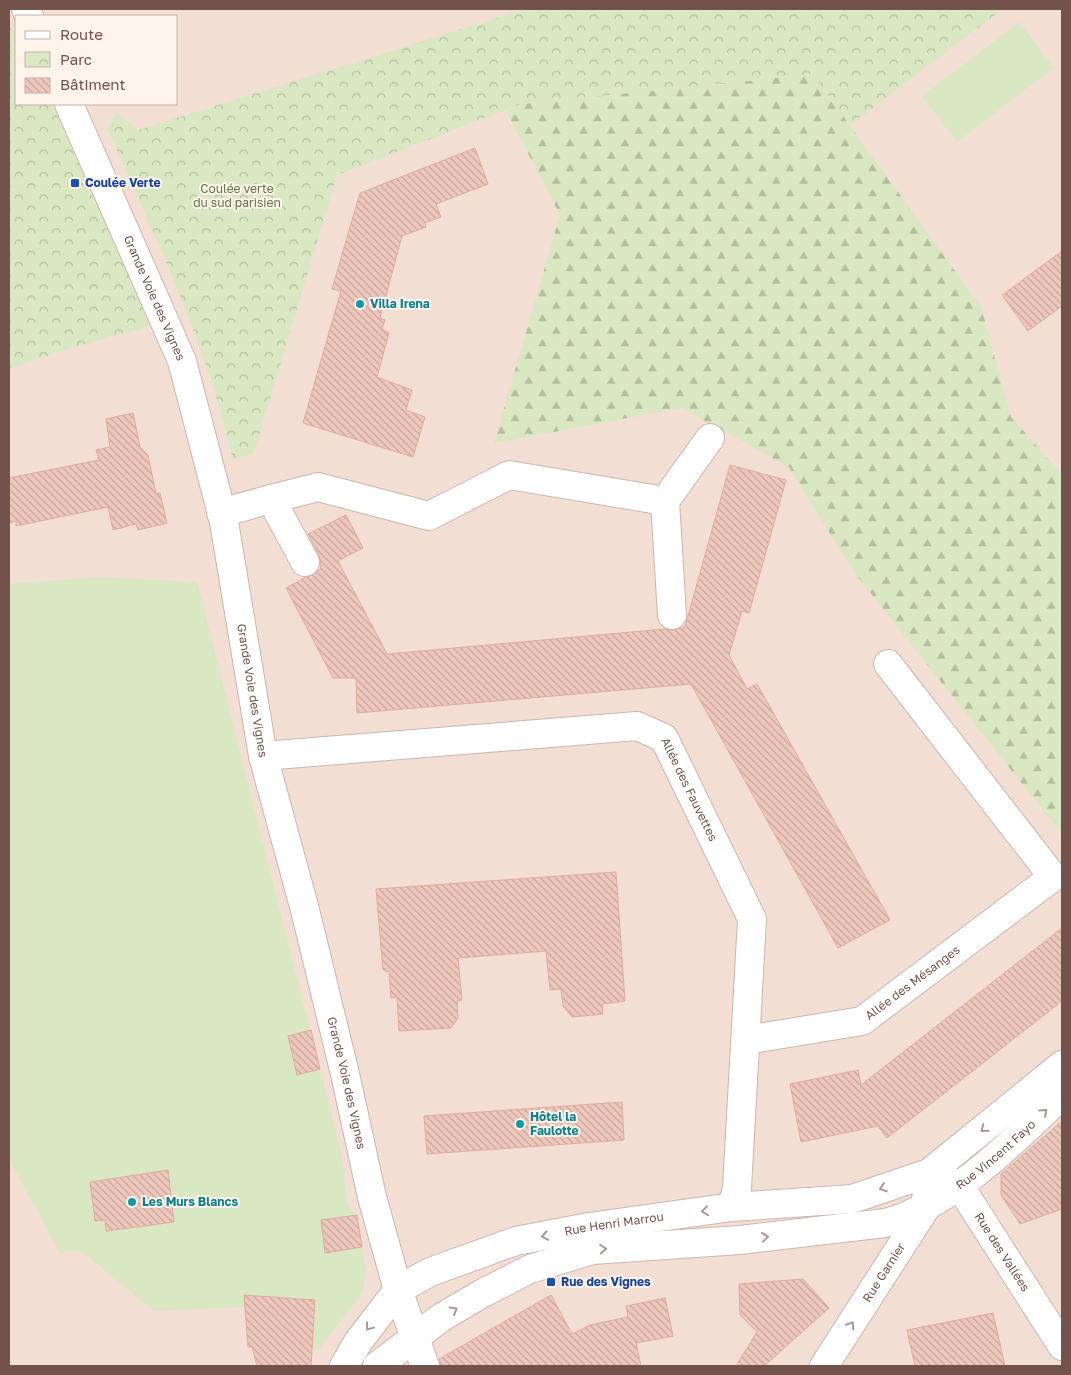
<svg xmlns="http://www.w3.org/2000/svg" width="1071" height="1375" font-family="'Golos Text',sans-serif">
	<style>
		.residential { fill: #f2ded3; fill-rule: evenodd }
		.forest { fill: url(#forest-firs) }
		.park { fill: url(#park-crowns) }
		.garden { fill: #d9e8c3 }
		.building { fill: url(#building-back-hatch); stroke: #e1ac9e }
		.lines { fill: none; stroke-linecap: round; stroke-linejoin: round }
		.minor-casing { stroke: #ceb6ae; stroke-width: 30 }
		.tertiary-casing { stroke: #ceb6ae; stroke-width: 30 }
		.minor { stroke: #fff; stroke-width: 28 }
		.tertiary { stroke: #fff; stroke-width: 28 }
		.oneway { stroke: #aa9793 }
		.transit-dot { fill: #1a4fb4; stroke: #fef3ea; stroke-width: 2 }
		.culture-dot { fill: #0f9aa8; stroke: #fef3ea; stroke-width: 2 }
		.labels { text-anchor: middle; stroke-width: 4; stroke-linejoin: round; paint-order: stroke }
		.transit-label { font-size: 12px; font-weight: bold; fill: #164399; stroke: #fef3ea; text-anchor: start }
		.park-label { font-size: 12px; fill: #5d7843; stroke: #fef3ea }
		.street-label { font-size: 12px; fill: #72524b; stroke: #fef3ea }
		.culture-label { font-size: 12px; font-weight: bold; fill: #0d838f; stroke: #fef3ea; text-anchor: start }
	</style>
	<defs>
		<pattern id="forest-firs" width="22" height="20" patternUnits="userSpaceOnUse" patternTransform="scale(1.25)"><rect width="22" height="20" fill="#d9e8c3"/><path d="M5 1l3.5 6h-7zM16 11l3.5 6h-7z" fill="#b4bfa0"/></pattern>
		<pattern id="park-crowns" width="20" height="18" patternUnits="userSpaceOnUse" patternTransform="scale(1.25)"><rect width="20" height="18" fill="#d9e8c3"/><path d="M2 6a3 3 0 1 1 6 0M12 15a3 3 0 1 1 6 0" fill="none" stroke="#b4bfa0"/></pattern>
		<pattern id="building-back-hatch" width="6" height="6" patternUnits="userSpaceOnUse" patternTransform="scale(1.25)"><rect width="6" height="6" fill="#efc8bd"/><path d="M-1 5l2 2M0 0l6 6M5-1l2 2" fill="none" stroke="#c6a59c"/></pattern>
	</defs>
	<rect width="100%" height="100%" fill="#fbeee4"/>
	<path class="residential" d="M9,9H1062V1366H9ZM16,16H176V104H16Z"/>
	<polygon class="forest" points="813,74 981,307 1011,417 1062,474 1062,834 853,571 789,467 681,408 494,443 560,215 506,111 521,104"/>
	<g class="park">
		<path d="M525,9H1003L850,125L813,74L521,104L337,175L255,449L253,453L233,460C207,344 155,237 107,128L116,112L138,130Z"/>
		<polygon points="9,27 16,31 16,104 52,104 134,286 150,326 71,348 9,369"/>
	</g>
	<g class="garden">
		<polygon points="1019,22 1054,68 957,142 922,96"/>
		<polygon points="98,577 197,582 341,1152 348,1205 357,1215 362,1247 366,1269 364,1287 362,1294 318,1350 248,1347 245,1307 154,1311 83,1252 68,1250 61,1255 9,1159 9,584"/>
	</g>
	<g class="building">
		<polygon points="475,148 488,184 436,204 441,217 425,223 426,227 402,236 380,318 385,320 382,329 389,333 377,377 412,390 406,410 425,417 413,457 303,423 341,291 332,289 360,193"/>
		<polygon points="1062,251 1062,306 1028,331 1002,295"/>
		<polygon points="133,413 140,447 148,455 156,494 160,493 167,523 138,530 136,524 113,530 108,507 16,526 16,521 9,523 9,478 99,460 96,450 110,447 106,419"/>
		<polygon points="730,465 786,480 749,613 742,611 729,655 747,689 757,684 890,920 838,948 691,684 357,713 356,678 333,678 286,588 321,569 319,555 308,534 346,515 363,548 338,561 387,654 665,629 673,630 685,627"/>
		<polygon points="616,872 625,1001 602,1004 603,1014 572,1017 563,1006 561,989 550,990 546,951 458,958 462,1000 457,1001 458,1018 451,1028 399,1031 397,997 391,998 389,972 383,970 376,889"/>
		<polygon points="1062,928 1062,1001 887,1138 878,1126 801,1142 790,1084 858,1070 861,1085"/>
		<polygon points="311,1030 320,1069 297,1075 288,1036"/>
		<polygon points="622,1102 624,1140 427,1154 424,1116"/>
		<polygon points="1062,1121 1062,1209 1020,1224 1001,1195 1001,1174"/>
		<polygon points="168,1170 174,1222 106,1231 105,1220 95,1221 90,1182"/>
		<polygon points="357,1215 362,1247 325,1253 321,1220"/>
		<polygon points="803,1279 829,1308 764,1366 736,1366 757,1332 740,1315 739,1284"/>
		<polygon points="244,1295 315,1300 311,1366 257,1366 252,1347 248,1347"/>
		<polygon points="551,1295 572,1334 590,1325 628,1317 626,1306 665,1298 673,1336 636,1343 641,1366 440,1366 439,1359"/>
		<polygon points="993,1313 1005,1366 915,1366 907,1330"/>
	</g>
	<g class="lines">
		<defs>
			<g id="minor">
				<polyline points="26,9 29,16"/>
				<path id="s1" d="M69,104L182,361L224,522L263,756L305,910L345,1074L372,1197L398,1290L425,1366"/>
				<polyline points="271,499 318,487 429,516 509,475 665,501 672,615"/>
				<polyline points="665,501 710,438"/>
				<polyline points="221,513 271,499 305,562"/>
				<path id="s2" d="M263,756L637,726L664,738L752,919L737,1188L732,1207"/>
				<path id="s3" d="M746,1040L862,1021L1053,877L888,664"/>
				<path id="s4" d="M824,1366L925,1209L929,1173L959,1185L1062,1346"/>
			</g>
			<g id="tertiary">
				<path id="s5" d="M344,1366L358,1342L398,1290L430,1272L516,1241L589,1227L732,1207L852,1199L929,1173L1062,1065"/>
				<path id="s6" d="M377,1366L442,1317L483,1293L530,1269L592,1250L740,1240L885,1223C950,1206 1014,1141 1062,1095"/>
			</g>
		</defs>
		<use href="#minor" class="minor-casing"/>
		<use href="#tertiary" class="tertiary-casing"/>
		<use href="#minor" class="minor"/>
		<use href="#tertiary" class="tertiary"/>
	</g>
	<defs><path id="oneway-chevron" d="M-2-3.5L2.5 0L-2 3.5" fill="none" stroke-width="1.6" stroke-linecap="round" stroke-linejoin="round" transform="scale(1.25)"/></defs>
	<g class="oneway">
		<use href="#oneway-chevron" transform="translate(1044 1112) rotate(-42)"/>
		<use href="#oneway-chevron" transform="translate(984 1129) rotate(141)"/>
		<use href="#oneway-chevron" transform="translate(883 1188) rotate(161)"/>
		<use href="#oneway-chevron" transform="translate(705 1211) rotate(173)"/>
		<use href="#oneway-chevron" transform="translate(545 1236) rotate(169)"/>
		<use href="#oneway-chevron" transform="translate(765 1237) rotate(-7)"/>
		<use href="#oneway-chevron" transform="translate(603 1249) rotate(-4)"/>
		<use href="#oneway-chevron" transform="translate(454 1310) rotate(-30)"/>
		<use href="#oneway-chevron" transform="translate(851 1325) rotate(-57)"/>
		<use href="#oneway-chevron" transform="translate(369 1327) rotate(127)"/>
	</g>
	<g class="transit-dot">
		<rect x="70" y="178" width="10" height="10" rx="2.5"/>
		<rect x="546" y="1277" width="10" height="10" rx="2.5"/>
	</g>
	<g class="culture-dot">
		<circle cx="360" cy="304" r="5"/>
		<circle cx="520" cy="1124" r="5"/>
		<circle cx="132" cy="1202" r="5"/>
	</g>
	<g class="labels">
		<g class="transit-label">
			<text x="85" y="187">Coulée Verte</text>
			<text x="561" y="1286">Rue des Vignes</text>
		</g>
		<g class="park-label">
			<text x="237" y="193">Coulée verte<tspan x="237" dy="14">du sud parisien</tspan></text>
		</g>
		<g class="street-label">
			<text dy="4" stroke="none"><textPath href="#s1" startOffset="212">Grande Voie des Vignes</textPath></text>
			<text dy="4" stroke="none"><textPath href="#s1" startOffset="618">Grande Voie des Vignes</textPath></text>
			<text dy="4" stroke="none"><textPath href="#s2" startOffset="462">Allée des Fauvettes</textPath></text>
			<text dy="4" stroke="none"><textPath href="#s3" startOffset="181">Allée des Mésanges</textPath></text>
			<text dy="4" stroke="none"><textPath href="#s1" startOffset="1022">Grande Voie des Vignes</textPath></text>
			<text dy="4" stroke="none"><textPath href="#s6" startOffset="672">Rue Vincent Fayo</textPath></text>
			<text dy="4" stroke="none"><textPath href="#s5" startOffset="321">Rue Henri Marrou</textPath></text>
			<text dy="4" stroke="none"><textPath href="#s4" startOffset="335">Rue des Vallées</textPath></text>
			<text dy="4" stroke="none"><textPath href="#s4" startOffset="111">Rue Garnier</textPath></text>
		</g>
		<g class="culture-label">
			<text x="370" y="308">Villa Irena</text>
			<text x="530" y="1121">Hôtel la<tspan x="530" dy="14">Faulotte</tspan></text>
			<text x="142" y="1206">Les Murs Blancs</text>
		</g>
	</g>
	<rect width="1071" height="1375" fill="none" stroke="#72524b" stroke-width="20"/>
	<rect x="15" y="15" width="162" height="90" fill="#fef3ea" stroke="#c6b3aa"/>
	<rect x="25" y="31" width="25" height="8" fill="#ffffff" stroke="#c6b3aa"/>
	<text x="60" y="40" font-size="15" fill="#72524b">Route</text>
	<rect x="25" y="52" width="25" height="15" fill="url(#park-crowns)" stroke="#c6b3aa"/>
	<text x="60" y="65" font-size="15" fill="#72524b">Parc</text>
	<rect x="25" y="78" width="25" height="15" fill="url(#building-back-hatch)" stroke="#c6b3aa"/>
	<text x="60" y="90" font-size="15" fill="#72524b">Bâtiment</text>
</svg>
